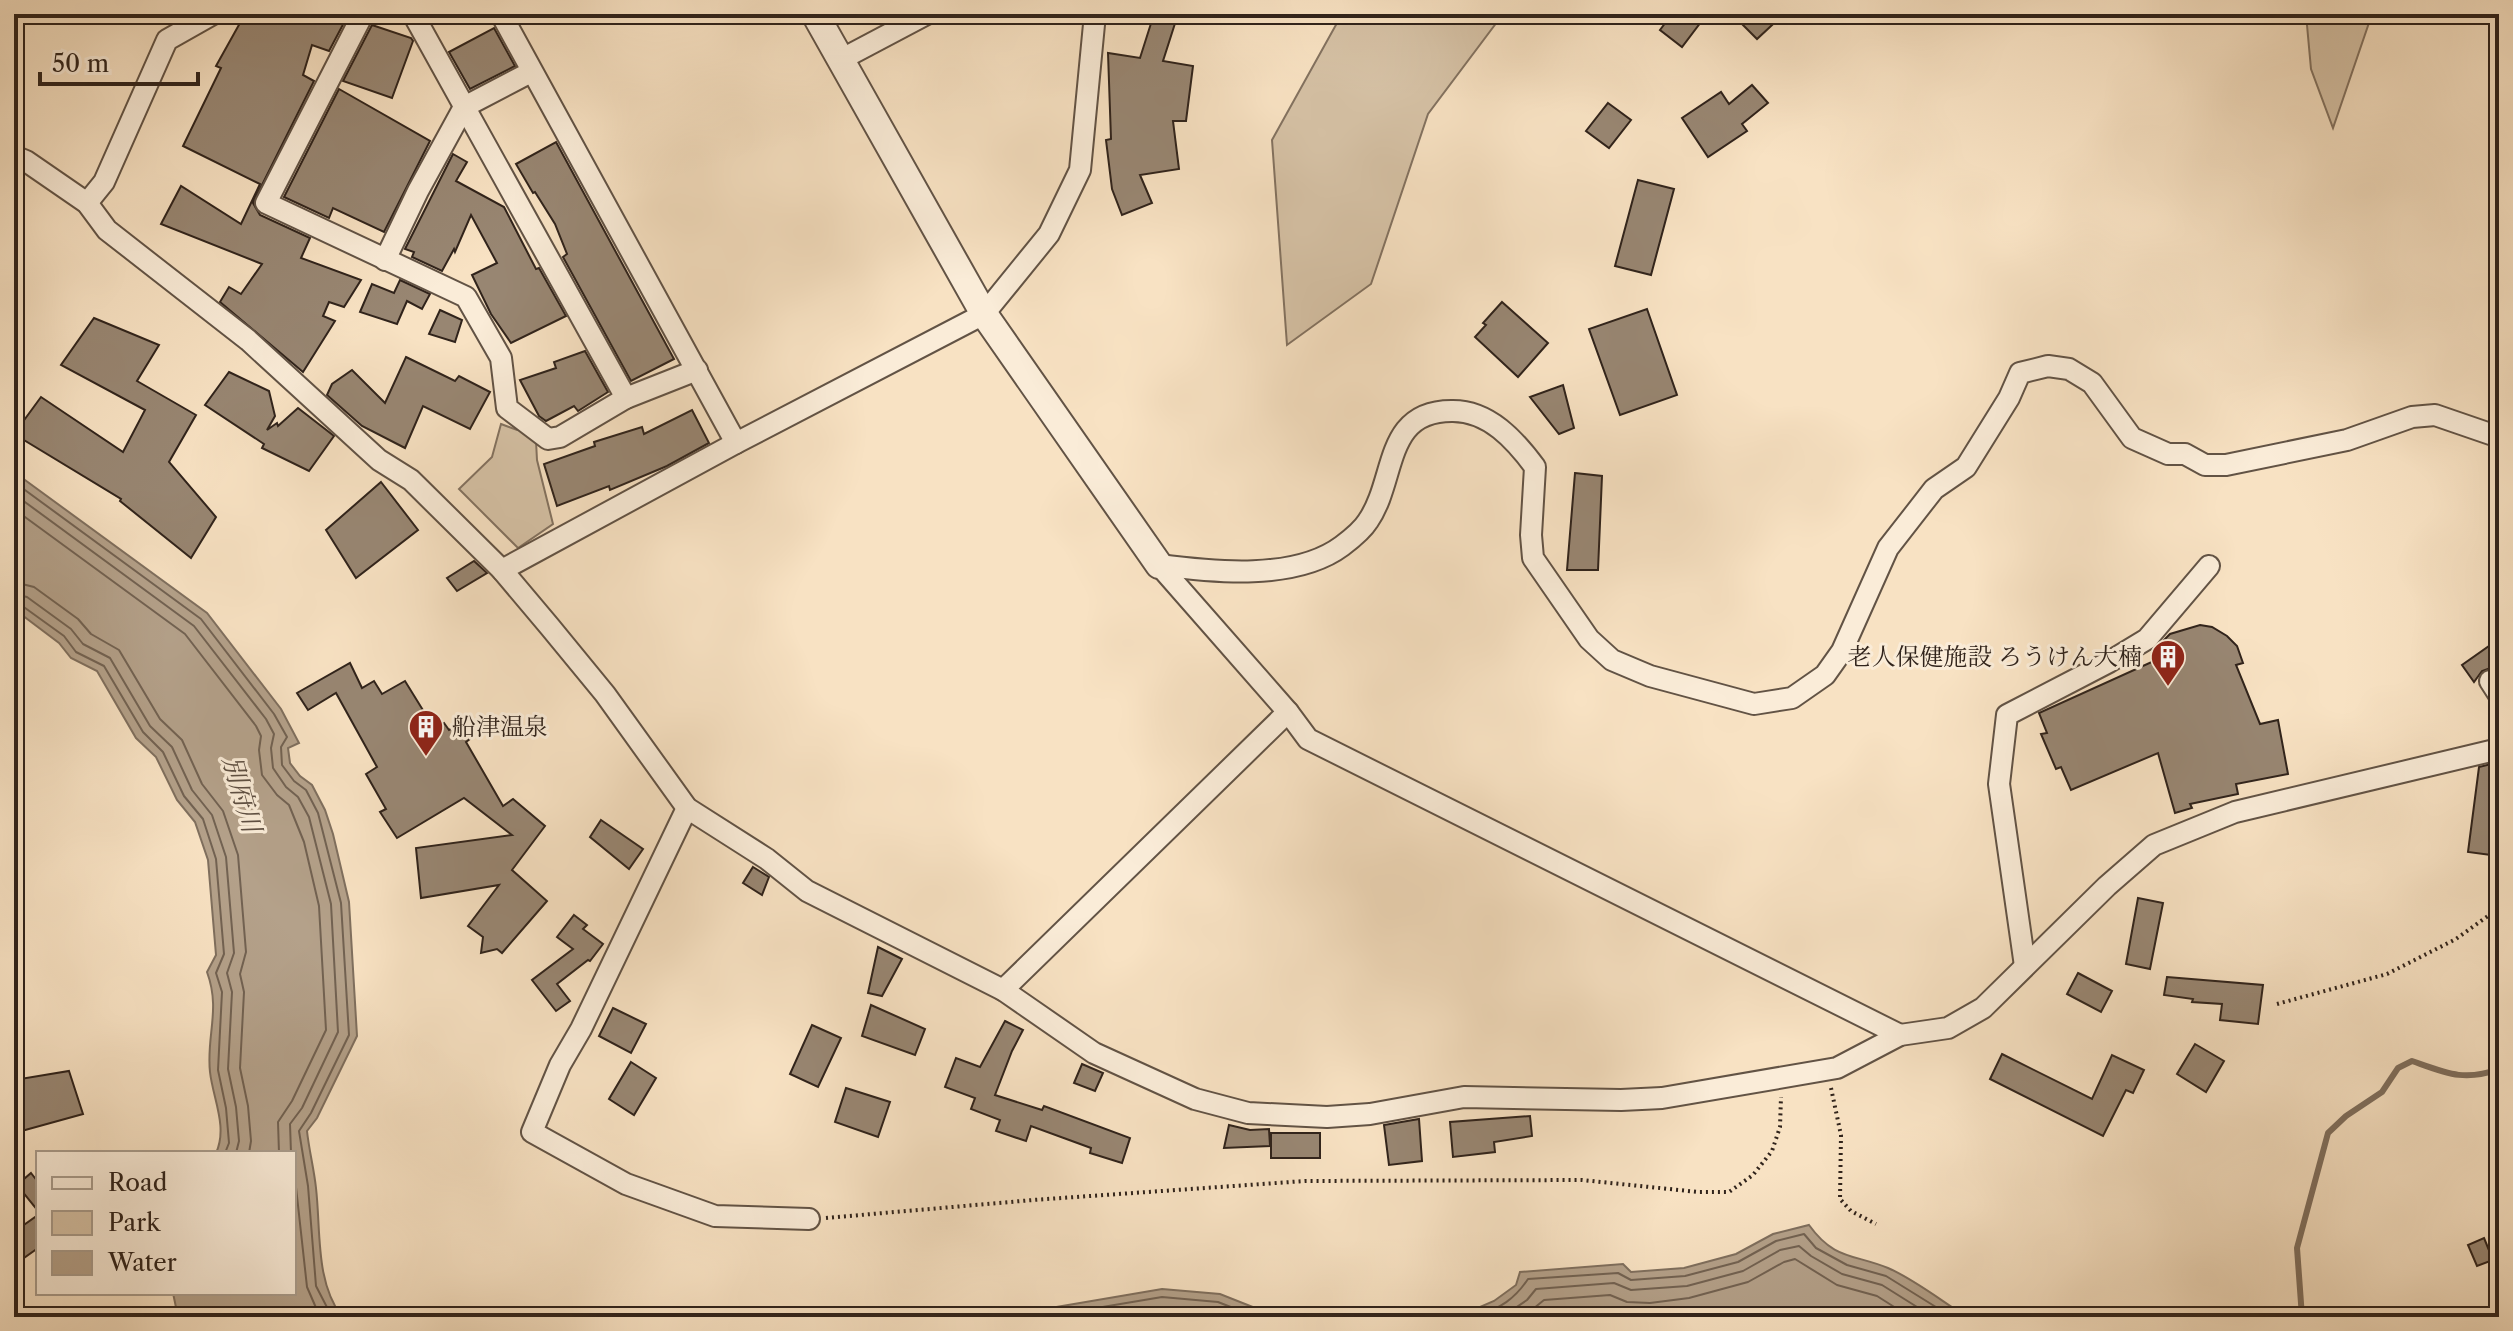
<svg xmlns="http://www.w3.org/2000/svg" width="2513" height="1331" font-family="'Libre Caslon Text','Noto Serif JP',serif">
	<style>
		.green { fill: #d6c2a6; stroke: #837260; stroke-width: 2 }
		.water { fill: #b4a18a; stroke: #7f6f5e; stroke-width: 2 }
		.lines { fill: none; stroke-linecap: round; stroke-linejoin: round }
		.shore { stroke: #726252; stroke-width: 2 }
		.stream { stroke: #7f6f5e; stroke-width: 6 }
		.building { fill: #988672; stroke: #30231b; stroke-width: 2 }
		.minor-casing { stroke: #625345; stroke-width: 24 }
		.tertiary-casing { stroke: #625345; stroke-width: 30 }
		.path { stroke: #30231b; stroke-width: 4; stroke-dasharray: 2 4; stroke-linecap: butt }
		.minor { stroke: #faecd8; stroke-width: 20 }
		.tertiary { stroke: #faecd8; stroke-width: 26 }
		.labels { text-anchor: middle; stroke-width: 6; stroke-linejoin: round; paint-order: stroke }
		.poi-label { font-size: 24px; fill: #30231b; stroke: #faecd8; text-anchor: end }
		.water-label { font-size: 26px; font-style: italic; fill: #5e4f42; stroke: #faecd8 }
	</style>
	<rect width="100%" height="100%" fill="#f8e2c3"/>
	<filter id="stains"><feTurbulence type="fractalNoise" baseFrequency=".0025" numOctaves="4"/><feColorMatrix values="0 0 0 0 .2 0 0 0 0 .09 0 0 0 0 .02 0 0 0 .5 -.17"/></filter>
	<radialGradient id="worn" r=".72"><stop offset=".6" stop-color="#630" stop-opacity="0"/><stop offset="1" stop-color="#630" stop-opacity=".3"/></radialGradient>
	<g class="green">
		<polygon points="1342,14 1503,14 1428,114 1371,284 1287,345 1272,140"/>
		<polygon points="2306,14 2372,14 2333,128 2311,69"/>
		<polygon points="501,424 517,430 527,425 536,441 537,460 553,524 518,548 459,489 492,457"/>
	</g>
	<g class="water">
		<path d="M14,472L207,613L281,709L299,743L288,748L290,763L300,776L312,785L325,810L333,834L349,902L357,1036L317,1118L307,1131C309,1150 314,1169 316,1188C321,1231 315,1281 342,1317H178L173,1293H294V1153H216C228,1127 213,1099 210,1072C206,1036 221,1010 207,972L216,955L208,860L195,822L177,800L156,757L136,738L97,671L71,658L59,643L14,609Z"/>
		<path d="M1809,1225C1834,1260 1854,1254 1888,1268C1914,1279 1943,1302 1967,1317H1457L1494,1301L1516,1285L1520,1272L1623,1264L1631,1272L1684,1268L1736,1254L1773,1234Z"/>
		<polygon points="1162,1289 1220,1294 1278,1317 1009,1317 1027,1312"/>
	</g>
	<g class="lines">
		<g class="shore">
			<polyline points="14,482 201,619 274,714 287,737 281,747 282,765 294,781 306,790 318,813 341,903 349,1035 311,1113 299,1131 308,1186 316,1286 332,1317"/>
			<polyline points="14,494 194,626 266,719 274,734 271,748 273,768 286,787 298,797 309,817 331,904 338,1032 302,1108 290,1124 291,1153"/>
			<polyline points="14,509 185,634 256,726 261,736 259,750 262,775 277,795 289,805 304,842 319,906 326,1030 292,1101 278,1122 279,1153"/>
			<polyline points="14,582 34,587 78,619 91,634 119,650 160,719 182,740 202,784 223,811 238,855 246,952 240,974 244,992 240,1068 248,1106 251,1141 249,1153"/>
			<polyline points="14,594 27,597 71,629 83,644 110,658 150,726 172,747 192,790 212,815 226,857 234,953 227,973 232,992 228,1069 236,1107 239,1141 236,1153"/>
			<polyline points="14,604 21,605 64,636 76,652 104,666 143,732 163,752 184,796 203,819 216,859 224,954 216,973 222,992 218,1070 226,1108 229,1143 225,1153"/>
			<polyline points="294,1169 307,1287 320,1317"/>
			<polyline points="1043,1317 1162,1297 1218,1302 1256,1317"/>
			<path d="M1105,1317C1145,1310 1189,1301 1229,1317"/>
			<path d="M1477,1317C1501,1307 1514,1300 1528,1279L1618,1273L1631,1280L1685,1276L1738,1262L1776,1241L1804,1234L1816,1248L1847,1265L1886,1276L1952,1317"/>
			<polyline points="1502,1317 1527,1300 1536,1289 1614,1283 1631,1290 1687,1286 1743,1271 1780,1250 1799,1246 1811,1256 1842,1274 1882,1285 1933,1317"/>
			<polyline points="1523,1317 1544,1300 1610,1295 1627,1302 1650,1303 1689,1298 1748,1282 1784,1262 1795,1259 1837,1285 1877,1296 1910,1317"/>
		</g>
		<path class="stream" d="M2302,1317L2297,1248L2328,1133L2346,1116L2382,1092L2398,1068L2412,1061C2446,1073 2464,1082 2499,1069"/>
	</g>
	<g class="building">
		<polygon points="245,14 338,14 347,17 329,51 312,45 303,75 314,81 253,203 260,215 310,238 301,258 361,280 344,307 329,302 323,316 335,321 303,372 220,302 229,287 241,294 262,264 161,224 181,186 241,224 260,184 183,146 221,68 216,66"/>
		<polygon points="1154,14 1178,14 1163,61 1193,66 1186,121 1173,121 1179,169 1140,175 1152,203 1122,215 1112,189 1106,140 1111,139 1108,53 1140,58"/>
		<polygon points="1672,14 1707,14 1682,47 1660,30"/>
		<polygon points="1732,14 1784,14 1757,39"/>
		<polygon points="372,25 411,38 413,41 392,98 343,81"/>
		<polygon points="494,28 515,66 470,89 449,52"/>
		<polygon points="1752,85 1768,103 1742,124 1747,131 1708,157 1682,118 1721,92 1729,104"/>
		<polygon points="339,89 430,141 384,232 333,208 329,218 284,197"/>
		<polygon points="1608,103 1631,120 1609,148 1586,131"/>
		<polygon points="556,142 674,359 631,381 563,257 567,254 555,224 535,192 533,193 516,164"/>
		<polygon points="453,154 467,162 456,181 504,207 536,269 539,268 566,316 511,343 491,314 472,275 497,263 471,215 455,252 454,249 442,271 412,257 414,252 405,249"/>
		<polygon points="1638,180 1674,189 1651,275 1615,266"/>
		<polygon points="400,280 430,294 422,309 407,301 397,324 360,312 372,284 394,293"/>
		<polygon points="1502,302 1548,343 1518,377 1475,337 1486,325 1483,323"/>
		<polygon points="1647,309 1677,395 1620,415 1589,329"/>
		<polygon points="440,310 462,320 455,342 429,334"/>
		<polygon points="94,318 159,345 137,381 196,415 169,462 216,517 191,558 120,501 121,499 14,434 41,397 123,452 145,410 61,365"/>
		<polygon points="585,351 608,392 578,411 574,406 546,421 539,416 520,380 556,368 554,362"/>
		<polygon points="406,357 455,381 459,376 490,392 470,429 423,406 405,448 362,426 327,395 332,384 352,370 385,403"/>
		<polygon points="229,372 269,391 275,416 267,430 277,423 278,426 298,408 334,436 309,471 262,448 264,444 205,405"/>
		<polygon points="1563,385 1574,428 1559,434 1530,397"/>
		<polygon points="692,410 709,443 667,466 610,490 609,486 557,506 544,464 595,446 594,442 642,427 644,434"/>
		<polygon points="1575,473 1602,476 1598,570 1567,570"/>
		<polygon points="381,482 418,530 356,578 326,530"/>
		<polygon points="474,561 487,573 457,591 447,578"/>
		<polygon points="2200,625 2212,627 2227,636 2237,646 2243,663 2236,665 2260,724 2278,720 2288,774 2236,784 2238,794 2190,804 2192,808 2175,813 2158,753 2071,790 2061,767 2056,769 2041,734 2047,733 2039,713 2154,661 2160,644 2170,634"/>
		<polygon points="2499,639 2499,665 2482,671 2474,682 2462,665"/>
		<polygon points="350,663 362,688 374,681 382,694 405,681 434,728 444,723 449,730 462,723 470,739 466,742 503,806 513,799 545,826 512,870 547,901 502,953 497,949 481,953 483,937 468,926 499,885 421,898 416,848 512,835 464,798 397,838 380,812 386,809 366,774 377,767 336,693 308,710 297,693"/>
		<polygon points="2499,762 2499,856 2468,852 2479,767"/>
		<polygon points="601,820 643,849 629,869 590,837"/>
		<polygon points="753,867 769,877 762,895 743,883"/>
		<polygon points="2138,898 2163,903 2150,969 2126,964"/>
		<polygon points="574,915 587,925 583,929 603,944 590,961 588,960 557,984 570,1001 556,1011 532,980 573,949 557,937"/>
		<polygon points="878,947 902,959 882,996 868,993"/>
		<polygon points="2078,973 2112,991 2101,1012 2067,994"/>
		<polygon points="2167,977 2263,985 2258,1024 2220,1020 2222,1004 2192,1002 2193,999 2164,995"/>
		<polygon points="871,1005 925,1029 915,1055 862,1036"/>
		<polygon points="613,1008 646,1024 631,1053 599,1036"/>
		<polygon points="1005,1021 1023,1030 1012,1051 995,1095 1042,1110 1044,1106 1130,1138 1122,1163 1090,1153 1091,1148 1031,1126 1026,1141 996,1131 1000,1120 971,1109 975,1098 945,1087 956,1058 980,1067"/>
		<polygon points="812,1025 841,1038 818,1087 790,1074"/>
		<polygon points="2195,1044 2224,1061 2206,1092 2177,1074"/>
		<polygon points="2002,1054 2092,1099 2112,1055 2144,1070 2133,1093 2126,1090 2103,1136 1990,1079"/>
		<polygon points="631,1062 656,1078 634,1115 609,1099"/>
		<polygon points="1082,1064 1103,1073 1095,1091 1074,1083"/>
		<polygon points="69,1071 83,1114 18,1132 14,1107 14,1080"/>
		<polygon points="846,1088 890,1102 878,1137 835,1122"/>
		<polygon points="1530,1116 1532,1136 1494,1142 1495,1152 1453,1157 1450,1122"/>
		<polygon points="1419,1119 1422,1161 1389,1165 1384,1125"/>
		<polygon points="1229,1125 1250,1130 1269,1129 1270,1146 1224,1148"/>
		<rect x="1271" y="1133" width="49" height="25"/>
		<polygon points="31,1173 38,1182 38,1211 17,1185"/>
		<polygon points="38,1215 38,1248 14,1265 14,1232"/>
		<polygon points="2484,1238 2493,1260 2477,1266 2468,1245"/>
	</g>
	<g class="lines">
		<defs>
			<g id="minor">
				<polyline points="363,14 266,203 466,297 501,358 507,408 548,439 560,437 626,398 697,370"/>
				<polyline points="413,14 626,398"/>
				<polyline points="501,14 736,443"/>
				<polyline points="840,60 927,14"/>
				<polyline points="14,156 26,161 87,203 107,230 248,340 379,460 411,480 502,570 550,627 605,694 687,808 767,859 807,891 1003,990 1094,1053 1195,1099 1248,1113 1327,1117 1370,1114 1464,1097 1621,1100 1662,1098 1837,1068 1900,1035 1948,1028 1983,1008 2107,886 2154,845 2235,812 2499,749"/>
				<polyline points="87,203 104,182 167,40 213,14"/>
				<polyline points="385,260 418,191 464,107 531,72"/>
				<path d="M1159,565C1213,572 1295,581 1342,546C1350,540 1363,529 1368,521C1397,479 1383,410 1453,411C1489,411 1515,440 1535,467L1531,535L1533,558L1589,639L1612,660L1650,676L1754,704L1792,698L1825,675L1842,651L1888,548L1934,489L1966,467L2009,398L2020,373L2048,366L2069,369L2092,383L2132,438L2168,454H2185L2205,465H2226L2347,440L2412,417L2435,415L2499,437"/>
				<polyline points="1159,565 1288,712 1308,739 1900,1035"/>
				<polyline points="502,570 736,443 984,314 1049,234 1080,170 1095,14"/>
				<polyline points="2490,681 2499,695"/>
				<polyline points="687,808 581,1029 560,1065 532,1132 626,1184 715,1216 809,1219"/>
				<polyline points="2025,966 1999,784 2007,715 2109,662 2147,639 2209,566"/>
				<polyline points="1003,990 1288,712"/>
			</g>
			<polyline id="tertiary" points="815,14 984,314 1159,565"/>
		</defs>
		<use href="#minor" class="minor-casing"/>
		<use href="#tertiary" class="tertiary-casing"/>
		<g class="path">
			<polyline points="2277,1004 2387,974 2456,939 2499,908"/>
			<polyline points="1831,1088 1841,1135 1840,1199 1851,1211 1876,1224"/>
			<polyline points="826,1218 1033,1200 1305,1181 1582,1180 1698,1192 1729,1192 1753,1175 1772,1151 1780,1127 1781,1097"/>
		</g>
		<use href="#minor" class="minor"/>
		<use href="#tertiary" class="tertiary"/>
	</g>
	<defs>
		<symbol id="building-pin" viewBox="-11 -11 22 30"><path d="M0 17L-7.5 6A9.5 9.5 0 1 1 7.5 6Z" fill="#8f2418" stroke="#faecd8"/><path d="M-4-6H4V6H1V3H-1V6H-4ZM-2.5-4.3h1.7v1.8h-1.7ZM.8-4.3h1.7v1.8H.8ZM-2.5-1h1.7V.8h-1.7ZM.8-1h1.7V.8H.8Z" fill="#fff"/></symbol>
	</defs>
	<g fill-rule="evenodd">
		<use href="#building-pin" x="2148" y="637" width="40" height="54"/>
		<use href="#building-pin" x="406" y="707" width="40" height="54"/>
	</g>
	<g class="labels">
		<g class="poi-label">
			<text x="2142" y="665">老人保健施設 ろうけん大楠</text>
			<text x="452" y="735" text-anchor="start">船津温泉</text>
		</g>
		<g class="water-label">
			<text transform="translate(242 794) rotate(74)" y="9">別府川</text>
		</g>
	</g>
	<rect width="2513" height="1331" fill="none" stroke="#f8e2c3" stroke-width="48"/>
	<rect x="16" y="16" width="2481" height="1299" fill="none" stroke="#30231b" stroke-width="4"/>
	<rect x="24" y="24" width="2465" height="1283" fill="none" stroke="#30231b" stroke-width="2"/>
	<rect x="36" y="1151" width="260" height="144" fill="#faecd8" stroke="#a99c8c" stroke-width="2"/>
	<rect x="52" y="1177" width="40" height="12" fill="#faecd8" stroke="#a99c8c" stroke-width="2"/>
	<text x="108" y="1191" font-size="24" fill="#30231b">Road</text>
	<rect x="52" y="1211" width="40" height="24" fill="#d6c2a6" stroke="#a99c8c" stroke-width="2"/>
	<text x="108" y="1231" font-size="24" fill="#30231b">Park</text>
	<rect x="52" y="1251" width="40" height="24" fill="#b4a18a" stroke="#a99c8c" stroke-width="2"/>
	<text x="108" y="1271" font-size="24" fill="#30231b">Water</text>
	<path d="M40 72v12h158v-12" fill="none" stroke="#30231b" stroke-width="4"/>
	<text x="52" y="72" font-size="24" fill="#30231b" stroke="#faecd8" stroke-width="6" paint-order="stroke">50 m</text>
	<rect width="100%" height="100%" filter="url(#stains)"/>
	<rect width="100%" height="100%" fill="url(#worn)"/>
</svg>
